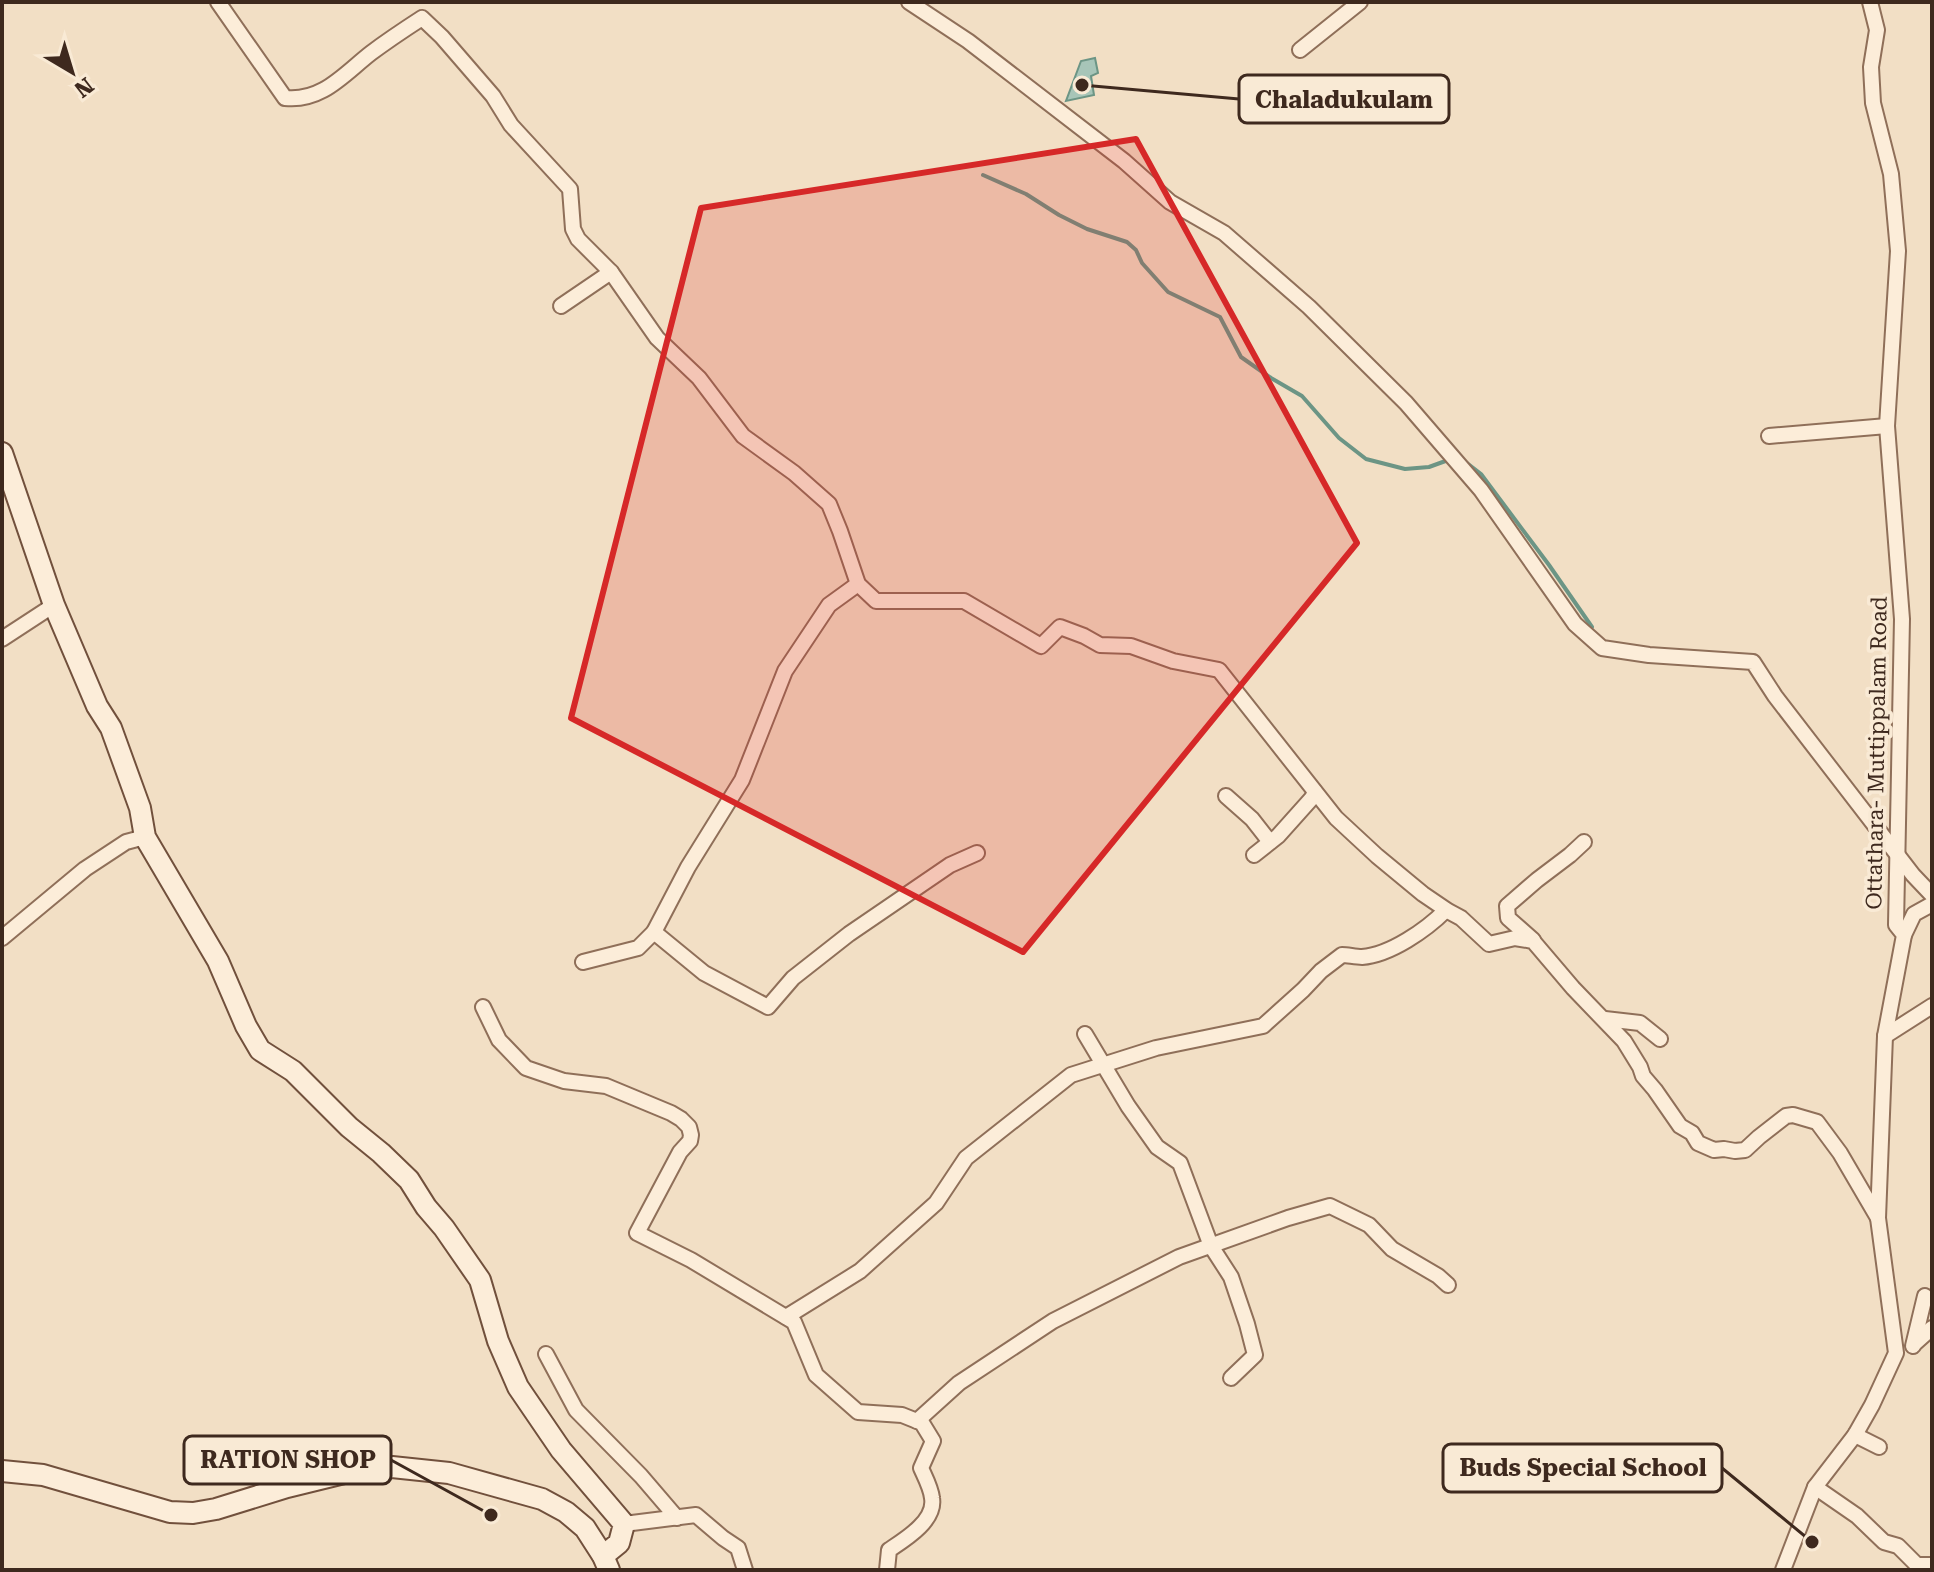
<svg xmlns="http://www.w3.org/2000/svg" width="1934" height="1572" font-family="'Roboto Serif',serif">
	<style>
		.water { fill: #a7c5b8; stroke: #6c9585; stroke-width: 2 }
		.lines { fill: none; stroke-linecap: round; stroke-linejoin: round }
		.stream { stroke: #6c9585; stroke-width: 4 }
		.street-casing { stroke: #8f6f59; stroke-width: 18 }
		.secondary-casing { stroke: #71503c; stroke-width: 24 }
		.street { stroke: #fcedd9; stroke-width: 14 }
		.secondary { stroke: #fcedd9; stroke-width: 20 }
		.marked { fill: #d62828; fill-opacity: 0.2; stroke: #d62828; stroke-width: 6; stroke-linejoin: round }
		.labels { text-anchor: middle; stroke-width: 7; stroke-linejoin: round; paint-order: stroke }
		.street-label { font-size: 22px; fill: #3e291e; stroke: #f9ead5 }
		.leader { fill: none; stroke: #3e291e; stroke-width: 3 }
		.callout-dot { fill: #3e291e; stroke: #f9ead5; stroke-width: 3 }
		.callout { fill: #f9ead5; stroke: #3e291e; stroke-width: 3 }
		.callout-label { font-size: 24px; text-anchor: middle; font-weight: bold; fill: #3e291e }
	</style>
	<rect width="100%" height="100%" fill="#f2dfc5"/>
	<polygon class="water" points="1095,58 1098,73 1091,76 1094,95 1066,101 1081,61"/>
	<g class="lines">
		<g class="stream">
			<polyline points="983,175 1026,194 1059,215 1087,229 1127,242 1136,250 1142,263 1168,292 1220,317 1241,357 1271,378 1302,396 1339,438 1366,459 1405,469 1429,467 1451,459"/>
			<polyline points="1463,460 1481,474 1549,565 1592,627"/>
		</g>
		<defs>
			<g id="street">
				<path d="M218,2L285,98C322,102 344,74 371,53C387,41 405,29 422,18L442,37L493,96L511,125L570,189L573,229L578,239L611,272L657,338L699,378L743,436L794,473L829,504L840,531L858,584L876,601H964L1041,646L1060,627L1084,636L1100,645L1131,646L1173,661L1219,670L1336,818L1377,856L1423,894L1448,911L1461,918L1489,944L1515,938L1533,941L1573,988L1624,1041L1640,1067L1643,1076L1655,1090L1680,1126L1692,1133L1698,1143L1714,1150L1724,1149L1735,1151L1745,1150L1759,1137L1786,1116L1793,1115L1817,1122L1840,1153L1878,1218"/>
				<polyline points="909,2 968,41 1124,161 1170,202 1224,233 1309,307 1406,403 1481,490 1575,624 1602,648 1649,655 1753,662 1775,696 1913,875 1932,895"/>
				<polyline points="1300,50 1360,2"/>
				<polyline points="561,306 611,272"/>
				<polyline points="1769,436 1887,426"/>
				<polyline points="2,639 54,605"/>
				<polyline points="1226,796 1252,819 1270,842"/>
				<polyline points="1254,855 1278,836 1312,798 1315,792"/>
				<polyline points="654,932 688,867 742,780 785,671 829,605 858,584"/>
				<polyline points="1904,935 1914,914 1932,904"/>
				<polyline points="2,938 85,869 126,842 145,837"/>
				<polyline points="1533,940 1508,918 1507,906 1537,880 1570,855 1584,842"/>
				<polyline points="583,962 638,948 654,932 704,973 768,1007 793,978 849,934 950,865 977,853"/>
				<path d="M483,1007L499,1040L526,1068L564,1081L606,1086L671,1113L681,1119L689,1127L691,1135L690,1141L680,1152L637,1233L691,1260L794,1322L816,1375L858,1412L902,1415L922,1423L933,1441L921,1468C925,1477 931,1488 932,1498C936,1521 904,1540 889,1550L887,1570"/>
				<polyline points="1605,1019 1640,1023 1660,1039"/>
				<polyline points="1085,1034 1128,1106 1157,1147 1180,1163 1211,1246 1231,1277 1247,1324 1255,1355 1231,1378"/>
				<polyline points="1885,1036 1932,1006"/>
				<path d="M786,1317L860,1271L936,1203L966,1158L1071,1075L1156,1048L1263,1026L1303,990L1321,971L1342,955C1348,955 1355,957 1362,957C1390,955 1426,930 1446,910"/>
				<polyline points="1914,1344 1932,1328"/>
				<polyline points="1913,1346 1925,1296"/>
				<polyline points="546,1354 576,1410 641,1476 677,1518"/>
				<polyline points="917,1421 959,1383 1053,1321 1179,1257 1288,1218 1330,1206 1369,1225 1392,1249 1438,1276 1448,1285"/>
				<polyline points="1855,1435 1879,1447"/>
				<polyline points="1815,1487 1857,1516 1884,1542 1898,1546 1917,1565 1932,1565"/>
				<polyline points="624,1524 696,1515 723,1538 738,1548 745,1570"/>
				<polyline points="1783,1570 1815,1487 1855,1435 1872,1405 1896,1353 1878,1218 1885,1036 1904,935 1896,925 1902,619 1887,426 1898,251 1891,174 1873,103 1871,67 1877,30 1870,2"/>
			</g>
			<g id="secondary">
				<polyline points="2,453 54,605 97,706 111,728 140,808 145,837 218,961 246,1026 260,1050 293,1071 349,1127 381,1153 409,1180 426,1207 444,1228 480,1280 498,1341 518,1387 561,1450 624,1524 619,1543 603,1556"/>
				<polyline points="2,1471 43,1475 170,1512 193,1513 216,1509 287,1487 344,1473 392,1467 449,1473 542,1499 566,1512 585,1528 603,1556 609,1570"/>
			</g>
		</defs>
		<use href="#street" class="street-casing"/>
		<use href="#secondary" class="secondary-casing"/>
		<use href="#street" class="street"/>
		<use href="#secondary" class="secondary"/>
	</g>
	<path class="marked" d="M1136,139L1357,543L1023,952L571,718L701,208Z"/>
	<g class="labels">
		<g class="street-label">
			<text transform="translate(1876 753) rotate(-89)" y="8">Ottathara- Muttippalam Road</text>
		</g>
	</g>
	<path class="leader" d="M1082 85L1239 99M491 1515L391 1460M1812 1542L1722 1468"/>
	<g class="callout-dot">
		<circle cx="1082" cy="85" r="8"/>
		<circle cx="491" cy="1515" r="8"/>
		<circle cx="1812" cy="1542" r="8"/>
	</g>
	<g class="callout">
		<rect x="1239" y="75" width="210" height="48" rx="8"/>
		<rect x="184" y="1436" width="207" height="48" rx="8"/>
		<rect x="1443" y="1444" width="279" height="48" rx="8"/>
	</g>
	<g class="callout-label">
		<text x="1344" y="108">Chaladukulam</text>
		<text x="288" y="1468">RATION SHOP</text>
		<text x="1583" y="1476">Buds Special School</text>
	</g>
	<rect width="1934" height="1572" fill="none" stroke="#3e291e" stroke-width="8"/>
	<g transform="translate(72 72) rotate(142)" stroke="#f9ead5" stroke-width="6" paint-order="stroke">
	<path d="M0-6L14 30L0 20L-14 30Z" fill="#3e291e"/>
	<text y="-12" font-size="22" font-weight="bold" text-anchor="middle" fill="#3e291e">N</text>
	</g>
</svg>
